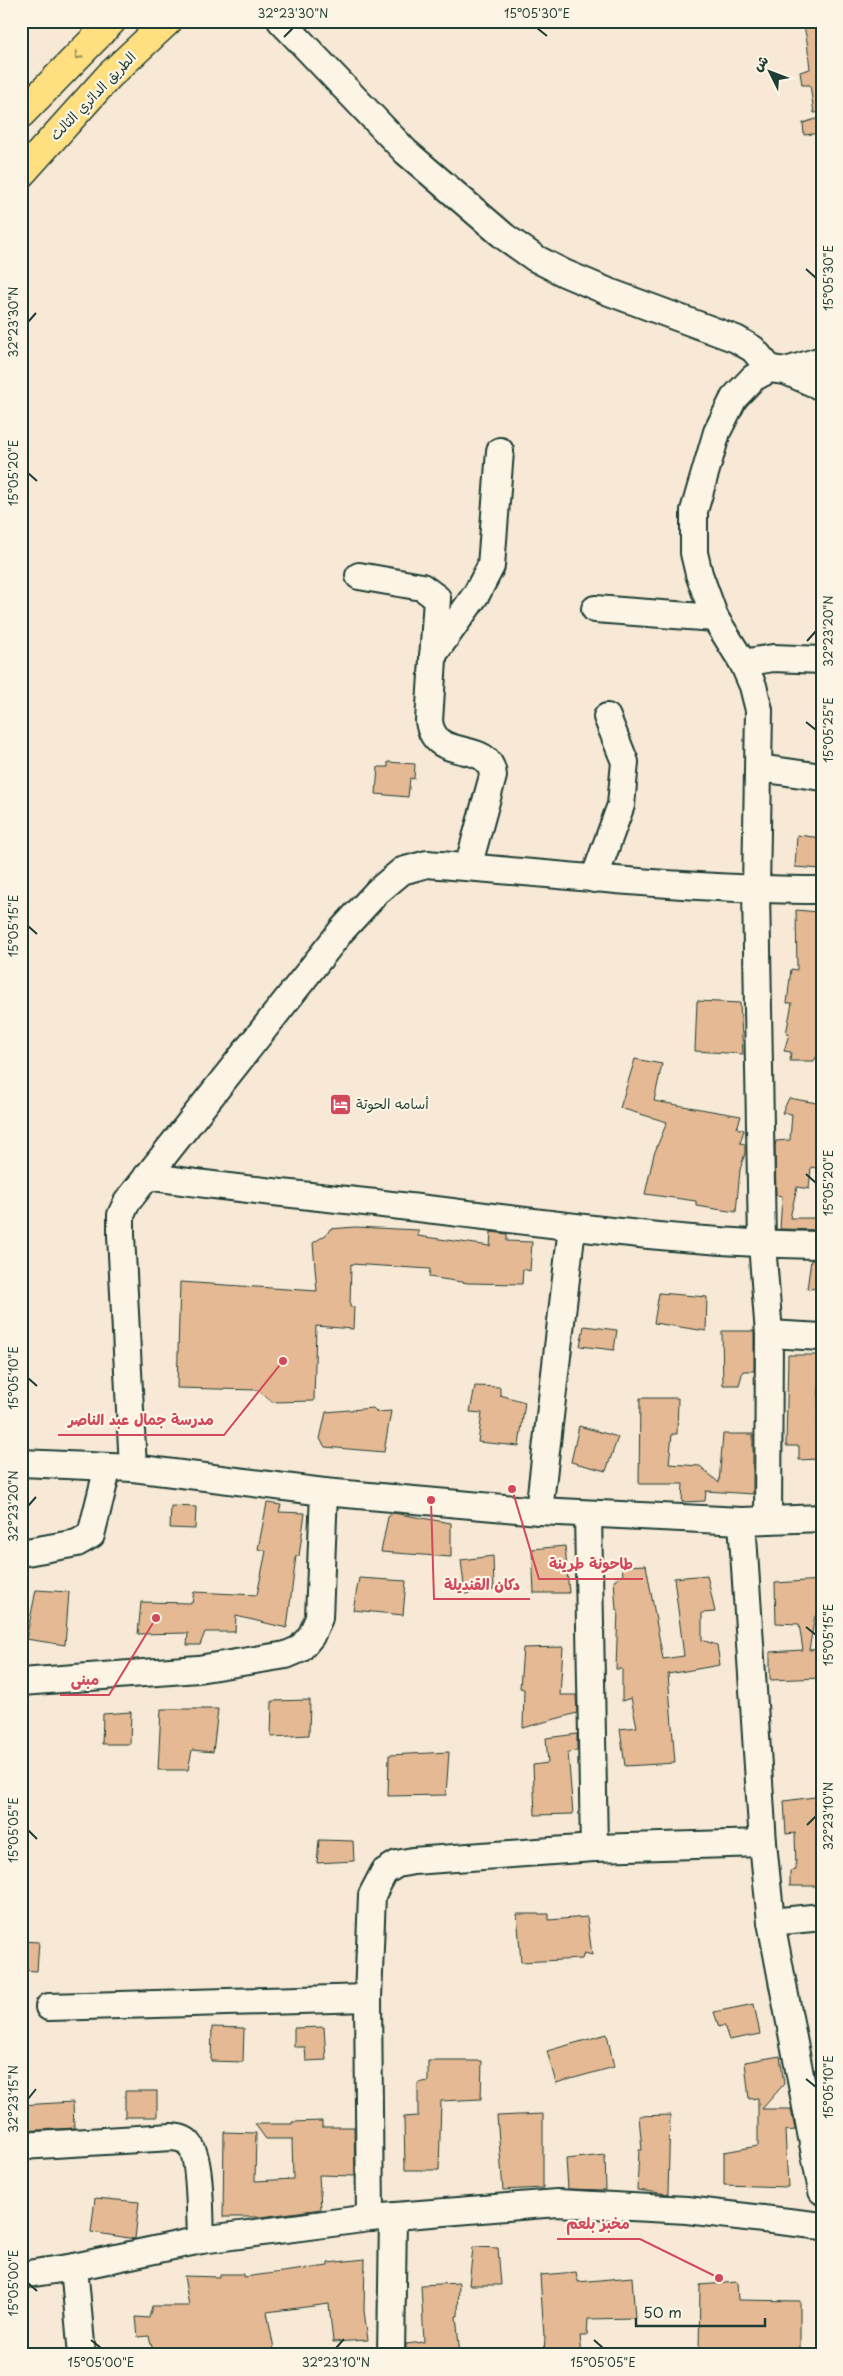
<svg xmlns="http://www.w3.org/2000/svg" width="843" height="2376" font-family="'Playpen Sans','Playpen Sans Arabic',sans-serif">
	<style>
		.building { fill: #e4b994; stroke: #1f3d34 }
		.lines { fill: none; stroke-linecap: round; stroke-linejoin: round }
		.minor-casing { stroke: #1f3d34; stroke-width: 30 }
		.major-casing { stroke: #1f3d34; stroke-width: 31 }
		.minor { stroke: #fcf5e5; stroke-width: 26 }
		.major { stroke: #ffdf80; stroke-width: 28 }
		.oneway { stroke: #8f8e5a }
		.ticks { fill: none; stroke: #1f3d34; stroke-width: 2 }
		.labels { text-anchor: middle; stroke-width: 4.5; stroke-linejoin: round; paint-order: stroke }
		.street-label { font-size: 14px; fill: #1f3d34; stroke: #fcf5e5 }
		.poi-label { font-size: 14px; fill: #1f3d34; stroke: #fcf5e5; text-anchor: start }
		.leader { fill: none; stroke: #d1495b; stroke-width: 2 }
		.callout-dot { fill: #d1495b; stroke: #fcf5e5; stroke-width: 2 }
		.callout-label { font-size: 15px; text-anchor: middle; font-weight: bold; fill: #d1495b; stroke: #fcf5e5; stroke-width: 4.5; stroke-linejoin: round; paint-order: stroke }
		.neatline { fill: none; stroke: #1f3d34; stroke-width: 2 }
		.ticks-label { font-size: 12px; text-anchor: middle; fill: #1f3d34 }
	</style>
	<rect width="100%" height="100%" fill="#f7e9d5"/>
	<filter id="ink" filterUnits="userSpaceOnUse"><feTurbulence type="fractalNoise" baseFrequency=".02" numOctaves="2"/><feDisplacementMap in="SourceGraphic" scale="10" xChannelSelector="R" yChannelSelector="G"/><feConvolveMatrix kernelMatrix="1 2 1 2 8 2 1 2 1" color-interpolation-filters="sRGB"/></filter>
	<g filter="url(#ink)">
		<g class="building">
			<polygon points="803,21 822,21 822,112 814,113 810,85 802,85 800,72 810,69 807,41"/>
			<polygon points="822,117 822,133 804,135 803,123"/>
			<polygon points="388,762 415,764 414,779 410,778 408,797 376,794 378,767 388,767"/>
			<polygon points="797,835 822,838 822,869 795,867"/>
			<polygon points="796,910 819,912 822,917 822,1057 817,1056 814,1061 790,1061 791,1052 784,1051 789,1034 786,1034 792,1003 787,1003 791,969 797,970"/>
			<polygon points="697,1001 740,1003 743,1054 695,1051"/>
			<polygon points="635,1059 662,1064 654,1101 741,1116 737,1128 744,1130 740,1143 745,1144 745,1153 740,1170 736,1212 696,1206 696,1201 645,1194 654,1154 667,1122 620,1108"/>
			<polygon points="789,1098 822,1104 822,1169 811,1167 809,1189 797,1187 790,1218 822,1218 822,1230 780,1229 782,1196 776,1195 775,1146 776,1141 790,1140 792,1114 782,1113"/>
			<polygon points="355,1227 418,1230 418,1236 490,1246 491,1232 507,1234 507,1241 532,1242 530,1271 523,1269 522,1284 468,1283 429,1277 430,1269 351,1264 350,1307 354,1307 353,1329 316,1326 314,1401 272,1402 258,1390 177,1388 180,1282 317,1291 313,1243 327,1234 330,1229"/>
			<polygon points="811,1260 822,1260 822,1288 807,1289"/>
			<polygon points="659,1293 707,1297 706,1331 654,1323"/>
			<polygon points="584,1326 617,1330 614,1350 580,1346"/>
			<polygon points="722,1331 754,1331 754,1371 743,1371 739,1385 723,1385"/>
			<polygon points="788,1355 820,1355 818,1406 822,1406 822,1422 817,1422 818,1459 799,1460 799,1446 786,1446"/>
			<polygon points="475,1386 500,1387 500,1395 525,1402 519,1446 478,1442 482,1413 470,1412"/>
			<polygon points="640,1398 678,1398 677,1434 672,1434 669,1464 700,1466 719,1483 723,1434 753,1434 753,1494 706,1491 705,1501 682,1502 683,1484 639,1484"/>
			<polygon points="373,1408 377,1412 391,1411 384,1452 325,1447 320,1439 326,1412"/>
			<polygon points="579,1426 618,1437 606,1471 571,1462"/>
			<polygon points="267,1503 281,1505 279,1512 305,1513 299,1556 296,1556 287,1628 236,1616 235,1632 205,1632 200,1645 187,1645 188,1633 138,1634 141,1602 192,1603 194,1592 257,1595 266,1551 258,1549"/>
			<polygon points="171,1506 196,1507 195,1529 170,1528"/>
			<polygon points="393,1513 451,1523 451,1557 381,1552 388,1517"/>
			<polygon points="565,1546 569,1593 534,1593 532,1549"/>
			<polygon points="493,1556 494,1589 465,1594 461,1560"/>
			<polygon points="646,1565 663,1659 684,1656 674,1578 707,1575 715,1612 702,1613 702,1640 717,1645 720,1665 668,1674 675,1763 625,1766 620,1729 637,1727 631,1698 622,1701 622,1669 616,1669 618,1609 616,1610 614,1580 623,1575 622,1566"/>
			<polygon points="359,1578 406,1581 403,1615 353,1610"/>
			<polygon points="822,1580 822,1615 815,1616 809,1650 822,1649 822,1678 770,1680 770,1652 803,1650 799,1624 776,1623 775,1583"/>
			<polygon points="36,1590 69,1592 65,1645 26,1639"/>
			<polygon points="563,1647 560,1695 576,1695 577,1713 523,1728 524,1689 520,1688 523,1648"/>
			<polygon points="310,1700 309,1735 271,1737 272,1701"/>
			<polygon points="161,1709 218,1709 213,1752 192,1750 188,1770 158,1770"/>
			<polygon points="131,1712 130,1744 102,1744 103,1714"/>
			<polygon points="577,1734 577,1751 568,1752 573,1814 535,1815 533,1765 548,1763 546,1738"/>
			<polygon points="449,1752 446,1795 388,1796 389,1755"/>
			<polygon points="822,1796 822,1879 819,1886 790,1886 790,1871 796,1870 795,1833 786,1834 784,1801"/>
			<polygon points="319,1840 353,1841 354,1861 317,1863"/>
			<polygon points="517,1914 549,1914 549,1920 587,1917 592,1955 584,1953 582,1959 521,1962"/>
			<polygon points="21,1941 39,1942 37,1971 21,1970"/>
			<polygon points="754,2004 760,2034 729,2040 724,2025 719,2027 714,2012"/>
			<polygon points="212,2027 244,2028 243,2062 211,2061"/>
			<polygon points="324,2027 326,2060 306,2061 305,2047 294,2047 294,2028"/>
			<polygon points="607,2034 614,2067 556,2083 547,2051"/>
			<polygon points="780,2056 784,2084 762,2109 791,2109 795,2130 785,2131 788,2187 724,2185 724,2152 758,2146 758,2098 749,2099 745,2062"/>
			<polygon points="428,2061 482,2061 481,2099 441,2101 439,2170 405,2170 404,2117 418,2116 418,2083 428,2081"/>
			<rect x="125" y="2091" width="32" height="26"/>
			<polygon points="73,2102 74,2128 21,2131 21,2105"/>
			<polygon points="543,2114 543,2188 503,2190 497,2116"/>
			<polygon points="670,2115 668,2194 637,2190 639,2150 642,2150 639,2116"/>
			<polygon points="322,2121 322,2127 354,2127 355,2176 319,2175 321,2209 261,2217 223,2217 224,2132 256,2133 255,2181 293,2179 292,2139 266,2139 255,2124 292,2124 292,2122"/>
			<polygon points="605,2155 606,2190 568,2189 566,2159"/>
			<polygon points="95,2198 139,2202 135,2239 91,2232"/>
			<polygon points="473,2247 498,2248 501,2285 469,2285"/>
			<polygon points="365,2259 364,2311 368,2340 333,2342 329,2304 267,2312 275,2355 200,2355 199,2349 153,2351 149,2336 138,2337 136,2317 149,2318 152,2306 189,2306 184,2276 220,2277 220,2274 244,2274 244,2277 328,2266 328,2263"/>
			<polygon points="576,2272 578,2282 632,2277 635,2318 588,2319 587,2336 580,2336 582,2355 544,2355 545,2336 544,2336 540,2275"/>
			<polygon points="737,2282 738,2300 800,2301 800,2351 793,2350 792,2355 699,2355 700,2285"/>
			<polygon points="459,2283 458,2316 456,2316 460,2355 406,2355 406,2344 424,2342 421,2285"/>
		</g>
		<g class="lines">
			<defs>
				<g id="minor">
					<polyline points="281,21 406,152 505,237 535,258 564,273 609,292 736,339 753,349 770,369"/>
					<polyline points="786,371 822,360"/>
					<path d="M359,576L422,587L437,598L429,721C435,765 490,737 493,776L468,867"/>
					<polyline points="595,609 715,618"/>
					<polyline points="433,655 477,593 491,566 500,451"/>
					<polyline points="743,663 773,658 822,660"/>
					<polyline points="759,768 822,777"/>
					<polyline points="594,879 621,805 625,762 607,717"/>
					<path d="M147,1176C231,1189 317,1196 401,1206C541,1222 681,1244 822,1245"/>
					<polyline points="769,1334 822,1337"/>
					<polyline points="21,1463 133,1468 324,1492 539,1511 742,1521 822,1518"/>
					<path d="M133,1468L121,1235V1215L127,1202L342,930L377,892L402,871L427,864C559,874 690,890 822,890"/>
					<polyline points="539,1511 572,1227"/>
					<polyline points="588,1514 594,1848"/>
					<polyline points="768,1520 769,1334 762,1244 756,890 759,710 753,686 743,663 715,618 699,574 694,553 694,511 717,432 734,398 753,378 770,369 786,371 822,387"/>
					<polyline points="742,1521 763,1843 771,1922 822,2191"/>
					<polyline points="21,1553 77,1543 91,1535 108,1467"/>
					<polyline points="21,1682 198,1669 286,1655 300,1649 311,1636 319,1618 324,1492"/>
					<polyline points="771,1922 822,1917"/>
					<polyline points="49,2007 368,1998"/>
					<path d="M21,2146L172,2137C178,2138 185,2138 189,2144C201,2156 200,2221 201,2240"/>
					<polyline points="370,2218 368,1998 372,1895 384,1872 397,1864 413,1861 594,1848 763,1843"/>
					<polyline points="74,2267 82,2355"/>
					<polyline points="21,2275 74,2267 201,2240 370,2218 557,2203 687,2210 822,2226"/>
					<polyline points="391,2355 393,2217"/>
				</g>
				<g id="major">
					<polyline points="21,114 112,21"/>
					<polyline points="21,174 109,76 168,21"/>
				</g>
			</defs>
			<use href="#minor" class="minor-casing"/>
			<use href="#major" class="major-casing"/>
			<use href="#minor" class="minor"/>
			<use href="#major" class="major"/>
		</g>
		<defs><path id="oneway-chevron" d="M-2-3.5L2.5 0L-2 3.5" fill="none" stroke-width="1.6" stroke-linecap="round" stroke-linejoin="round" transform="scale(1.25)"/></defs>
		<use class="oneway" href="#oneway-chevron" transform="translate(78 56) rotate(135)"/>
	</g>
	<path class="ticks" d="M537,28L547,36M284,37L293,28M806,269L816,278M28,322L36,313M28,473L37,481M807,641L816,631M806,722L816,730M28,926L37,934M806,1174L816,1183M28,1378L37,1386M28,1506L36,1497M806,1627L816,1635M807,1825L816,1816M28,1830L37,1839M806,2079L816,2087M28,2099L36,2089M28,2283L37,2291M91,2340L101,2348M594,2340L603,2348M336,2348L344,2339"/>
	<defs>
		<symbol id="hotel-square" viewBox="-11 -11 22 22"><rect x="-9" y="-9" width="18" height="18" rx="4" fill="#d1495b" stroke="#fcf5e5"/><path d="M-6-4.5h1.5V1H6V5H4.5V3h-9V5H-6ZM-4 0a1.8 1.8 0 1 1 3.6 0ZM.5 0V-2.5h3Q6-2.5 6 0Z" fill="#fff"/></symbol>
	</defs>
	<g fill-rule="evenodd">
		<use href="#hotel-square" x="328" y="1092" width="25" height="25"/>
	</g>
	<g class="labels">
		<g class="street-label">
			<text transform="translate(93 96) rotate(-46)" y="5">الطريق الدائري الثالث</text>
		</g>
		<g class="poi-label">
			<text x="356" y="1109">أسامه الحوتة</text>
		</g>
	</g>
	<path class="leader" d="M283 1361L224 1435H58M512 1489L539 1579H643M431 1500L434 1599H530M156 1618L109 1695H60M719 2278L640 2239H557"/>
	<g class="callout-dot">
		<circle cx="283" cy="1361" r="5"/>
		<circle cx="512" cy="1489" r="5"/>
		<circle cx="431" cy="1500" r="5"/>
		<circle cx="156" cy="1618" r="5"/>
		<circle cx="719" cy="2278" r="5"/>
	</g>
	<g class="callout-label">
		<text x="141" y="1425">مدرسة جمال عبد الناصر</text>
		<text x="591" y="1569">طاحونة طرينة</text>
		<text x="482" y="1590">دكان القنديلة</text>
		<text x="85" y="1685">مبنى</text>
		<text x="598" y="2229">مخبز بلعم</text>
	</g>
	<rect width="843" height="2376" fill="none" stroke="#fcf5e5" stroke-width="55"/>
	<g transform="translate(770 72) rotate(312)" stroke="#fcf5e5" stroke-width="4" paint-order="stroke">
	<path d="M0-4L9 19L0 12L-9 19Z" fill="#1f3d34"/>
	<text y="-8" font-size="14" font-weight="bold" text-anchor="middle" fill="#1f3d34">ش</text>
	</g>
	<path d="M636 2318v8h129v-8" fill="none" stroke="#1f3d34" stroke-width="2.5"/>
	<text x="643" y="2318" font-size="15" fill="#1f3d34" stroke="#fcf5e5" stroke-width="4" paint-order="stroke">50 m</text>
	<rect x="28" y="28" width="788" height="2320" class="neatline"/>
	<g class="ticks-label">
		<text x="293" y="18">32°23'30"N</text>
		<text x="537" y="18">15°05'30"E</text>
		<text transform="translate(829 278) rotate(-90)" y="4">15°05'30"E</text>
		<text transform="translate(14 322) rotate(-90)" y="4">32°23'30"N</text>
		<text transform="translate(14 473) rotate(-90)" y="4">15°05'20"E</text>
		<text transform="translate(829 631) rotate(-90)" y="4">32°23'20"N</text>
		<text transform="translate(829 730) rotate(-90)" y="4">15°05'25"E</text>
		<text transform="translate(14 926) rotate(-90)" y="4">15°05'15"E</text>
		<text transform="translate(829 1183) rotate(-90)" y="4">15°05'20"E</text>
		<text transform="translate(14 1378) rotate(-90)" y="4">15°05'10"E</text>
		<text transform="translate(14 1506) rotate(-90)" y="4">32°23'20"N</text>
		<text transform="translate(829 1635) rotate(-90)" y="4">15°05'15"E</text>
		<text transform="translate(829 1816) rotate(-90)" y="4">32°23'10"N</text>
		<text transform="translate(14 1830) rotate(-90)" y="4">15°05'05"E</text>
		<text transform="translate(829 2087) rotate(-90)" y="4">15°05'10"E</text>
		<text transform="translate(14 2099) rotate(-90)" y="4">32°23'15"N</text>
		<text transform="translate(14 2283) rotate(-90)" y="4">15°05'00"E</text>
		<text x="101" y="2367">15°05'00"E</text>
		<text x="336" y="2367">32°23'10"N</text>
		<text x="603" y="2367">15°05'05"E</text>
	</g>
</svg>
